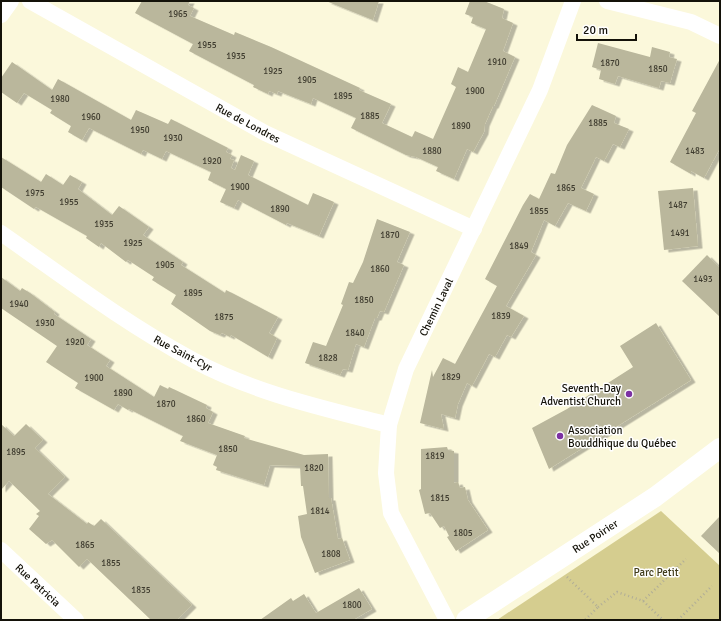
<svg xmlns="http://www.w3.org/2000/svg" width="721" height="621" font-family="Signika,sans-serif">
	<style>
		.green { fill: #d5cd8f }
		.building { fill: #bab79c; filter: url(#shadow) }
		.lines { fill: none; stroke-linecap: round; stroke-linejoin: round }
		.path { stroke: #b0ad97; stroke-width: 2.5; stroke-dasharray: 1 3; stroke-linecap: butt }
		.minor { stroke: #fff; stroke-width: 16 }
		.tertiary { stroke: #fff; stroke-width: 20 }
		.poi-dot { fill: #7c31a3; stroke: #fff; stroke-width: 1.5 }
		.labels { text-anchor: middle; stroke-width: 3; stroke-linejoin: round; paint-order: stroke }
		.number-label { font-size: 9px; fill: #3e3b2e }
		.street-label { font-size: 11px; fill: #141209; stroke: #fff }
		.poi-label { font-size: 11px; fill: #141209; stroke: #fff; text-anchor: end }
		.park-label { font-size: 11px; fill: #403b19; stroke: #fff }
	</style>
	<defs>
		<filter id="shadow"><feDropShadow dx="4.5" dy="2.5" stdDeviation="0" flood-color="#0004"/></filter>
	</defs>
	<rect width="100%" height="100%" fill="#fbf8db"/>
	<polygon class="green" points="661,511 720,566 720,620 497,620"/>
	<g class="building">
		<polygon points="142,1 190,1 188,5 194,8 190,16 234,35 235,32 271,47 360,88 359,90 391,104 382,123 412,137 415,131 433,139 456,87 451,84 458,67 468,72 486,29 471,23 473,17 465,14 470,1 484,1 504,9 502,18 513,23 503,51 515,57 494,106 493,106 485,124 484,132 473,152 467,149 454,179 436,171 438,167 416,157 406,155 351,128 356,118 313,98 311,104 278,91 277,94 269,91 268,94 253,87 254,85 189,51 193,44 135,13"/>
		<polygon points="326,1 379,1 373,20"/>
		<polygon points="598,43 650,57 652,47 670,52 669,57 677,59 670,83 661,81 659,88 618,76 615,84 599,79 601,70 592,67"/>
		<polygon points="720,59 720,148 704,178 691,171 691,174 670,162 696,113 692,111"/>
		<polygon points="12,62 52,90 58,79 131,120 136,110 168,124 171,119 228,148 226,152 232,155 230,159 234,160 231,168 235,170 241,155 254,161 248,175 308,205 313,193 334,202 319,236 287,223 286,225 238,200 234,208 220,202 226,189 208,180 211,172 166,151 162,159 143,150 141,154 89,128 82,140 68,132 71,126 50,113 52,110 24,93 17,103 1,92 1,78"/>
		<polygon points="592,105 616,116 614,123 629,129 620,147 613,144 604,161 596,157 581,188 594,194 586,211 568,203 555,226 544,220 531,252 536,255 506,306 524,316 511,337 507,335 495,357 489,354 472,386 467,383 458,404 455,418 441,414 444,429 420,423 432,370 433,377 443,358 455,364 497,286 485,279 523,205 530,194 539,199 551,173 555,174 567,145"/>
		<polygon points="1,157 41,182 46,174 63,185 70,175 82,182 78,189 112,215 119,206 149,227 143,235 183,262 181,265 225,293 226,290 234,294 278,317 269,333 277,338 268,357 231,335 230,337 222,333 220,335 210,331 171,304 176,295 152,280 154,277 128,260 126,262 101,243 99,247 86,238 87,236 36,207 34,209 1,187"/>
		<polygon points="693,188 698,246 664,250 658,191"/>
		<polygon points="377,219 410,232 397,262 404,265 384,312 380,311 377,318 375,318 364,347 356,344 348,370 343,369 340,375 305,363 313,342 326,346 343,305 341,304 349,282 353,283 363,262"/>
		<polygon points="707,255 720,268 720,317 682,281"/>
		<polygon points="1,277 20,291 22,288 30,293 55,312 54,314 88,337 91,339 87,345 110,360 106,366 154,397 160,385 168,389 169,387 207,405 206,408 213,412 208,423 245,436 244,438 304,455 328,454 329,498 331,498 338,539 342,538 350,560 315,573 301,537 298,516 307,514 303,486 301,486 300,466 270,465 264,485 216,470 217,467 213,465 217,455 180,441 183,436 129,409 128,410 118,404 114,410 75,388 78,383 46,362 57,346 1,308"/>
		<polygon points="656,323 691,380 549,469 532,428 567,409 633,367 620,346"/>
		<polygon points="1,424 14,436 26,424 43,440 35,448 65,477 48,494 87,524 88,522 94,526 101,519 192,605 177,620 151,620 87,559 79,567 52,540 46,544 29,529 39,516 36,514 40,511 9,481 1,490"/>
		<polygon points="447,447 448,450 454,451 454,483 458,482 460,488 465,487 468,500 488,530 456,551 447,537 449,536 444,526 440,528 430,513 425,514 419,490 421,489 421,449"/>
		<polygon points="720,516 720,554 701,536"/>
		<polygon points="359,588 372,609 353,620 260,620 291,598 293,601 304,594 316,613"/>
	</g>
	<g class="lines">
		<g class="path">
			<polyline points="567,577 598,607 585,620"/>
			<polyline points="643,601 686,559"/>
			<polyline points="598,607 617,592 643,601 663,620"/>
			<polyline points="678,620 712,586"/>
		</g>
		<g class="minor">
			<polyline points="30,1 265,133 474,229"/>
			<polyline points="607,1 691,22 720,36"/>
			<polyline points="1,15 11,1"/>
			<path d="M1,233C64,277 126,324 193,360C254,393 323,408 389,425"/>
			<polyline points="1,550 76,620"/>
			<polyline points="447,620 391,513 386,473 389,425 406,369 540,90 573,1"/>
		</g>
		<polyline class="tertiary" points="466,620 655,497 720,448"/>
	</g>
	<g class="poi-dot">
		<circle cx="629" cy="394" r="4"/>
		<circle cx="560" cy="436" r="4"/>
	</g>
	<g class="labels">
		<g class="number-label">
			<text x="178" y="17">1965</text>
			<text x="207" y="48">1955</text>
			<text x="236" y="59">1935</text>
			<text x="497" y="65">1910</text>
			<text x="610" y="66">1870</text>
			<text x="658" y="72">1850</text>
			<text x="273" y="74">1925</text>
			<text x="307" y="83">1905</text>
			<text x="475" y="94">1900</text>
			<text x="343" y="99">1895</text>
			<text x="60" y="102">1980</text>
			<text x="370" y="119">1885</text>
			<text x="91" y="120">1960</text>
			<text x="598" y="126">1885</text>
			<text x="461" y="129">1890</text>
			<text x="140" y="133">1950</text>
			<text x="173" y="141">1930</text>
			<text x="432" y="154">1880</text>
			<text x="695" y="154">1483</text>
			<text x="212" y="164">1920</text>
			<text x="240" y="190">1900</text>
			<text x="566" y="191">1865</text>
			<text x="35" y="196">1975</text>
			<text x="69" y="205">1955</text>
			<text x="678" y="208">1487</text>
			<text x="280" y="212">1890</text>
			<text x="539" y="214">1855</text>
			<text x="104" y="227">1935</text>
			<text x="680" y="236">1491</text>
			<text x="390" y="238">1870</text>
			<text x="133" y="246">1925</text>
			<text x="519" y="249">1849</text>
			<text x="165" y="268">1905</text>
			<text x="380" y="272">1860</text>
			<text x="703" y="282">1493</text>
			<text x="193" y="296">1895</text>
			<text x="364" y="303">1850</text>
			<text x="19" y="307">1940</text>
			<text x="501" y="319">1839</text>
			<text x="224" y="320">1875</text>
			<text x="45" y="326">1930</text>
			<text x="355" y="336">1840</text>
			<text x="75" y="345">1920</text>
			<text x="328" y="361">1828</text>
			<text x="451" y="380">1829</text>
			<text x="94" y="381">1900</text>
			<text x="123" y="396">1890</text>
			<text x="166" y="407">1870</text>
			<text x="196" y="422">1860</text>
			<text x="228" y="452">1850</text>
			<text x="16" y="455">1895</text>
			<text x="435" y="459">1819</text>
			<text x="314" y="471">1820</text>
			<text x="440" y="501">1815</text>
			<text x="320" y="514">1814</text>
			<text x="463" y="536">1805</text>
			<text x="85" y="548">1865</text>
			<text x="331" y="557">1808</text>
			<text x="111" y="566">1855</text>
			<text x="141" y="593">1835</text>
			<text x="352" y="608">1800</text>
		</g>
		<g class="street-label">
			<text transform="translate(248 123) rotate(28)" y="4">Rue de Londres</text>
			<text transform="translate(436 307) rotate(-64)" y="4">Chemin Laval</text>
			<text transform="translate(183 353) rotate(28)" y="4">Rue Saint-Cyr</text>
			<text transform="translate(595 536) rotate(-33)" y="4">Rue Poirier</text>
			<text transform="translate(38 585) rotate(43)" y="4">Rue Patricia</text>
		</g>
		<g class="poi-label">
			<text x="621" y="392">Seventh-Day<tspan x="621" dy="13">Adventist Church</tspan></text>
			<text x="568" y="434" text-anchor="start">Association<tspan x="568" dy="13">Bouddhique du Québec</tspan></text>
		</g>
		<g class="park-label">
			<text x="656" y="576">Parc Petit</text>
		</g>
	</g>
	<rect width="721" height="621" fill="none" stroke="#141209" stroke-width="4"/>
	<path d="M577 34v6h59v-6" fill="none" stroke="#141209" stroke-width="2"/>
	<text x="583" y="34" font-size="12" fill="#141209" stroke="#ffffff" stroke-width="3" paint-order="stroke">20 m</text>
</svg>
